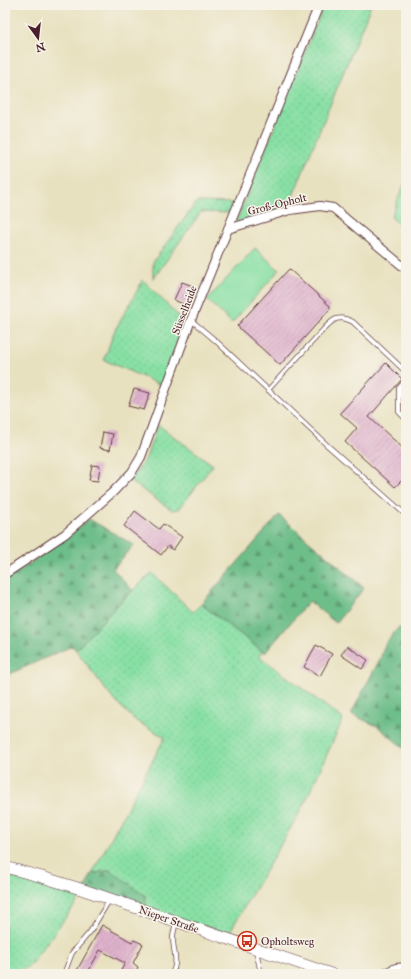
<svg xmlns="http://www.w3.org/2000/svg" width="411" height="979" font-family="'IM FELL Great Primer',serif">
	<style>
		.grass { fill: url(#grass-dots); stroke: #698068 }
		.forest { fill: url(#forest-firs); stroke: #5c6e5a }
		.pitch { fill: #88e0a5; stroke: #698068 }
		.building { fill: url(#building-hatch) }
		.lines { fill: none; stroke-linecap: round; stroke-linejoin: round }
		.lane-casing { stroke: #623c41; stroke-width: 5.5 }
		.street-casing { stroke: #623c41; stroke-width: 10 }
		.secondary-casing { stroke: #623c41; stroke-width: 12 }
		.lane { stroke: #fff; stroke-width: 4 }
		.street { stroke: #fff; stroke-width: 8 }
		.secondary { stroke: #fff; stroke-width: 11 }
		.labels { text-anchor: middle; stroke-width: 3; stroke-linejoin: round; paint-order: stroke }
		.street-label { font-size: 11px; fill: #4a1f2b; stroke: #f7f3e8 }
		.poi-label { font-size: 11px; fill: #4a1f2b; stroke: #f7f3e8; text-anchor: start }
	</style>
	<defs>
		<pattern id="grass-dots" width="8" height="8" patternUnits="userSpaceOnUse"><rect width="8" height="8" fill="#88e0a5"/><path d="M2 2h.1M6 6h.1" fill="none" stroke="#77c08e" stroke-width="1.8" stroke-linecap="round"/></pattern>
		<pattern id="forest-firs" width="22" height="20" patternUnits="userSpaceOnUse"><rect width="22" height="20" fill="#6ebe8a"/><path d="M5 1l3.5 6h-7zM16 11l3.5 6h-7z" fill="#5c9a71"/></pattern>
		<pattern id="building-hatch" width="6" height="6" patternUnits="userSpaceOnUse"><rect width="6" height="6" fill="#e0b3ce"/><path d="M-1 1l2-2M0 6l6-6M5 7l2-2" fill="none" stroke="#b891a7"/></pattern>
	</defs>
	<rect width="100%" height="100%" fill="#f7f3e8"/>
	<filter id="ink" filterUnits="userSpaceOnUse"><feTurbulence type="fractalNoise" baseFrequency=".025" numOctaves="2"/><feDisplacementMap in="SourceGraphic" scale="8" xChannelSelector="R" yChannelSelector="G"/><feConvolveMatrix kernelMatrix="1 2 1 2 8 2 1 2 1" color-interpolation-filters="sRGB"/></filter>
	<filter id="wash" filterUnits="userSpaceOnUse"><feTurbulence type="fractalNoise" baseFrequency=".012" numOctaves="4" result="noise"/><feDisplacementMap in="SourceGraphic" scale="16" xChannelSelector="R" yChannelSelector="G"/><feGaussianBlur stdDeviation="0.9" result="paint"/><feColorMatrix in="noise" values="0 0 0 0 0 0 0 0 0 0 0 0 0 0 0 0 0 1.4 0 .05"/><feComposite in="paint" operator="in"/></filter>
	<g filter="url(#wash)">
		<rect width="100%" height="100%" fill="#e8e1c0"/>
		<g class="grass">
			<polygon points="324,5 371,5 288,208 241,223 236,222"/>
			<polygon points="406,179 406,231 391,217"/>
			<polygon points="198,202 233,203 229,213 201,212 153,279 153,262 195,204"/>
			<polygon points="143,280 185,323 163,386 104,360 114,332"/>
			<polygon points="158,425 213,465 179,509 172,510 130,481 145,460"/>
			<polygon points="152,573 193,612 201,604 262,651 259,656 343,719 304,805 229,933 147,911 110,870 92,874 165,737 136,721 112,698 76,650 122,600"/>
			<polygon points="5,875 81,897 30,965 18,974 5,974"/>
		</g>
		<g class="forest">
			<polygon points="279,515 364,588 336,623 309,601 265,653 201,604"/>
			<polygon points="89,519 134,545 113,569 133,591 122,600 76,650 72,646 5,676 5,581 70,535"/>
			<polygon points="399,627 406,633 406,750 377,726 351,714 381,657 385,644"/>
			<polygon points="110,870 145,895 147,911 84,890 92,874"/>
		</g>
		<polygon class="pitch" points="255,248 279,270 232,323 207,300"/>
		<g id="blocks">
			<g class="building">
				<polygon points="289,269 330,306 330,309 280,365 237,326"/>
				<polygon points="182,282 193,286 185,305 174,300"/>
				<polygon points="386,363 402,379 369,417 406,451 406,476 395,487 345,442 357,428 340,413"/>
				<polygon points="134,389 150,393 144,410 128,406"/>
				<polygon points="103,432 113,434 110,450 100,448"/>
				<polygon points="92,465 100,466 98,481 89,480"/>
				<polygon points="135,511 159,529 163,524 182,537 173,550 168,546 161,555 124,526"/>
				<polygon points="316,645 332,654 320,676 304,667"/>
				<polygon points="347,646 368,660 362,669 341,655"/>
				<polygon points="102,925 132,942 134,940 143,944 133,963 138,967 135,974 119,974 125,963 100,950 87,974 75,974"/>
			</g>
		</g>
	</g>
	<g filter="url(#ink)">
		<use href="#blocks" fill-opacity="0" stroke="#623c41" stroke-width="1"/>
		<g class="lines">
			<defs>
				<g id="lane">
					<polyline points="191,320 216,341 327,445 406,515"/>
					<polyline points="406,380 399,388 399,412 406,419"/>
					<path d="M268,390L323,330C333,319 339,314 353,322L406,372"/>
					<polyline points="256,950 261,974"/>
					<polyline points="64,974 72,953 90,932 110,899"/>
					<path d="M172,974C179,960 173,953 173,938C173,933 175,927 176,922"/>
				</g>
				<g id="street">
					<polyline points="228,229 290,210 320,206 333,208 406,269"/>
					<polyline points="5,574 65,534 113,492 132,472 141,457 191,320 319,5"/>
					<polyline points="382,974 396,968 406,967"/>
				</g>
				<polyline id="secondary" points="5,867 42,877 84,890 331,974"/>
			</defs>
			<use href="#lane" class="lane-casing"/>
			<use href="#street" class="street-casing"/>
			<use href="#secondary" class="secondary-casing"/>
			<use href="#lane" class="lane"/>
			<use href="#street" class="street"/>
			<use href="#secondary" class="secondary"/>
		</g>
	</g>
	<defs>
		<symbol id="bus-ring" viewBox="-11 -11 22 22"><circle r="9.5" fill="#f7f3e8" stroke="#c8321e" stroke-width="1.5"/><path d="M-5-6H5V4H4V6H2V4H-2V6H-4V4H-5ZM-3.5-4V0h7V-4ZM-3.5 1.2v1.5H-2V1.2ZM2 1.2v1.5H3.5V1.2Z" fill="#c8321e"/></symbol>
	</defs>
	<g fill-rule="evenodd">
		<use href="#bus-ring" x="236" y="930" width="22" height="22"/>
	</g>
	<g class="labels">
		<g class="street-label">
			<text transform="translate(277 204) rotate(-14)" y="4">Groß-Opholt</text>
			<text transform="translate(184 310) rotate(-69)" y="4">Süsselheide</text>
			<text transform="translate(169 919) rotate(19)" y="4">Nieper Straße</text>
		</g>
		<g class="poi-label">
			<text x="261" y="945">Opholtsweg</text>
		</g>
	</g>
	<rect width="411" height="979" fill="none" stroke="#f7f3e8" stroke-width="20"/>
	<g transform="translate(38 38) rotate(165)" stroke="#f7f3e8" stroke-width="3" paint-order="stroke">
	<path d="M0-3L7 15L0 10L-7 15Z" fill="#4a1f2b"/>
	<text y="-6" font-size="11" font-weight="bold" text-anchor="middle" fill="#4a1f2b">N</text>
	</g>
</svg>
